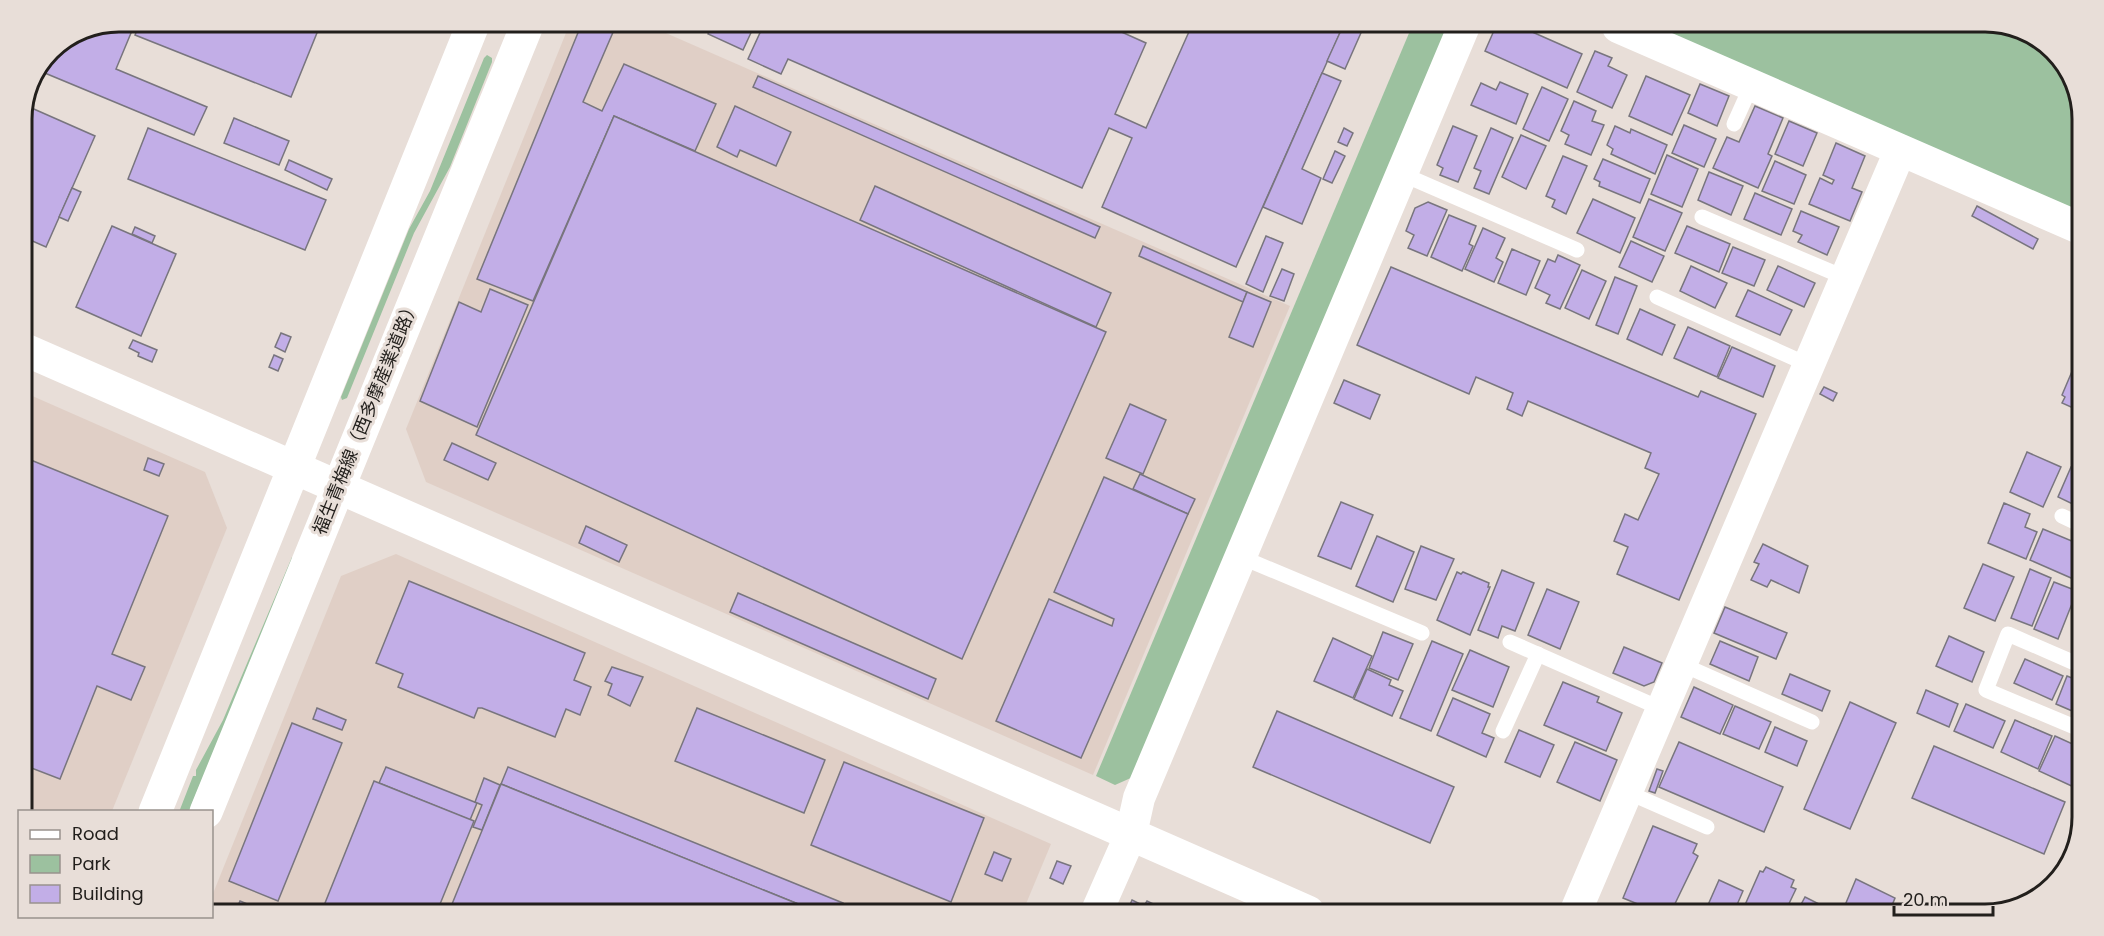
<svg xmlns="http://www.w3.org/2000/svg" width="2104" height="936" font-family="Poppins,'Noto Sans JP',sans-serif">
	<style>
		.built { fill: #e0cfc6 }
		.green { fill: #9cc19f }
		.building { fill: #c2aee7; stroke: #78757e; stroke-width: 1.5 }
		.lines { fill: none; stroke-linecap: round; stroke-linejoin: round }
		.lane { stroke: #fff; stroke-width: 15 }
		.street { stroke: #fff; stroke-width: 32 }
		.secondary { stroke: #fff; stroke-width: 33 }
		.labels { text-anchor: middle; stroke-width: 6; stroke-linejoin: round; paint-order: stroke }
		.street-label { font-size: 18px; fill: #221f1c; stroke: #e8ded8 }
		.rim { fill: none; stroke: #221f1c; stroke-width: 3 }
	</style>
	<rect width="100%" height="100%" fill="#e8ded8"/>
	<g class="built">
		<polygon points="570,23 643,23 1290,306 1093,775 426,482 406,429"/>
		<polygon points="21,391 205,472 227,528 112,811 21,811"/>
		<polygon points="396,554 1051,844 1023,911 212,908 212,896 341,576"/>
	</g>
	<g class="green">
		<polygon points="1412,26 1451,26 1133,777 1115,785 1096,776"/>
		<polygon points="1653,27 2023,29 2066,64 2083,113 2082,217"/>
		<polygon points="487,55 492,58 492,62 450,167 414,233 347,398 342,400 341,397 409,229 430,191 484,58"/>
		<polygon points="292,557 294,559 189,811 179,812 193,776 196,776 196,770 223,720"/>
	</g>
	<g class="building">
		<polygon points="119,21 136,21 116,69 207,107 194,135 40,71 50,49"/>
		<polygon points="141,21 329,22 326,30 319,28 291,97 135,35"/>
		<polygon points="582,23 617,23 583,102 602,111 624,64 716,104 695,151 614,116 533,301 477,279"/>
		<polygon points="713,23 755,24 743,50 708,34"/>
		<polygon points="764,24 1106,25 1146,43 1115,114 1146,128 1192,25 1343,26 1236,267 1102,207 1132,138 1109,128 1082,188 788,59 781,74 748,59"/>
		<polygon points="1343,26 1364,26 1345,69 1327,61"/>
		<polygon points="1496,26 1521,27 1582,54 1567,88 1485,51"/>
		<polygon points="1595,51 1612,58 1608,66 1627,75 1612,108 1577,92"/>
		<polygon points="1322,73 1341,81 1302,169 1321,178 1302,224 1263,207"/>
		<polygon points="758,76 1100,227 1095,238 753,87"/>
		<polygon points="1646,76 1690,95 1672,135 1629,116"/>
		<polygon points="1500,82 1528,94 1516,124 1471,105 1481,83 1496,90"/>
		<polygon points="1700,84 1729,96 1717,126 1688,113"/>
		<polygon points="1542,87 1568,99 1549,141 1523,129"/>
		<polygon points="1574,101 1596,111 1592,121 1604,125 1591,155 1565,144 1569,135 1561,131"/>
		<polygon points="27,106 95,136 46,247 21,236 21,120"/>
		<polygon points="735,106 791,132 776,166 740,150 737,157 717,147"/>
		<polygon points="1755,106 1783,118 1768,154 1772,156 1758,188 1713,168 1727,137 1739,142"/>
		<polygon points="614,116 1106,332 962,659 476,435"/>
		<polygon points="234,118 289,141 279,165 224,143"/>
		<polygon points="1789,121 1817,133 1803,166 1775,154"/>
		<polygon points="1684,125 1716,139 1704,167 1672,153"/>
		<polygon points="1453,126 1477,136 1458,182 1440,175 1443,168 1437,165"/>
		<polygon points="1615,126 1630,133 1631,129 1667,145 1655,174 1611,154 1613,149 1607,145"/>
		<polygon points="148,128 326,200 305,250 128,179"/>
		<polygon points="1344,128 1353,133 1347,146 1338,142"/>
		<polygon points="1491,128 1513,138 1489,194 1474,188 1481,171 1474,168"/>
		<polygon points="1521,135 1546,146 1526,189 1502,177"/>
		<polygon points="1836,143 1865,156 1852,188 1862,192 1850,221 1809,204 1820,178 1832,184 1834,180 1823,175"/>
		<polygon points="1335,151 1345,156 1332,183 1323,179"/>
		<polygon points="1667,155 1698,169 1682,207 1651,194"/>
		<polygon points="1563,156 1587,166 1566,214 1552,207 1555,200 1546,196"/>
		<polygon points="1603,159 1650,179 1640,203 1599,186 1600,182 1594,179"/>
		<polygon points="289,160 332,179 327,190 285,170"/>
		<polygon points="1775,161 1806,175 1794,204 1762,191"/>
		<polygon points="1709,172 1743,186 1731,215 1698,200"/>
		<polygon points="875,186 1111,293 1096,327 860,220"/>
		<polygon points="72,188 81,192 68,221 59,217"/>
		<polygon points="1755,193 1792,209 1781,235 1744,219"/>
		<polygon points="1593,199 1635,218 1620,253 1577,233"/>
		<polygon points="1649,199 1682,213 1665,251 1633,237"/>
		<polygon points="1428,202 1447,210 1427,256 1408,248 1414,235 1406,231 1415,208"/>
		<polygon points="1977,206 2038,239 2033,249 1972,216"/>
		<polygon points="1801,211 1839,227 1827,255 1798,242 1802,235 1793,231"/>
		<polygon points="1449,215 1476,226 1469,244 1473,246 1462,271 1431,257"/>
		<polygon points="112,226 176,254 141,336 76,307"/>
		<polygon points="1687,226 1730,244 1719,272 1675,253"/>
		<polygon points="135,227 155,236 152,243 132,234"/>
		<polygon points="1483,228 1505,238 1496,258 1503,262 1494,282 1465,269"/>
		<polygon points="1266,236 1283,243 1263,292 1246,284"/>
		<polygon points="1631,241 1664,256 1652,282 1619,267"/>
		<polygon points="1143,246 1247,292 1243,302 1139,256"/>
		<polygon points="1733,247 1765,260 1754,286 1722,273"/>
		<polygon points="1512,249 1540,261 1526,295 1498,283"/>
		<polygon points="1558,255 1580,265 1560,309 1546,303 1550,295 1535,288 1548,259 1555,262"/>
		<polygon points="1691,266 1727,283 1715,308 1680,291"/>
		<polygon points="1778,266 1815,283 1804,307 1767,290"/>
		<polygon points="1391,267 1698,397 1701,391 1756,414 1679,600 1617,574 1628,547 1614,541 1625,514 1638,520 1659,474 1645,468 1651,453 1528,401 1522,416 1507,409 1513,393 1476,377 1469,394 1357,345"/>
		<polygon points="1282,269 1294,274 1284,301 1270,296"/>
		<polygon points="1582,270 1606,281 1589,319 1565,308"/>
		<polygon points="1615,277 1637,286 1618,334 1596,325"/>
		<polygon points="490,289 528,305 477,427 420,401 459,302 481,312"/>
		<polygon points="1748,290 1792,310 1780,335 1736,316"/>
		<polygon points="1247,292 1271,302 1253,347 1229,337"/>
		<polygon points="1640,309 1675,325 1662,355 1627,339"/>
		<polygon points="1688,327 1730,346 1717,377 1674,358"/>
		<polygon points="281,333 291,337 285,352 275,347"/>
		<polygon points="133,340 157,350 152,362 138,356 139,353 129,348"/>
		<polygon points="1732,347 1775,366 1763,397 1718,378"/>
		<polygon points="274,355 283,359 278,371 269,367"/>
		<polygon points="2079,355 2080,355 2080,411 2062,403 2065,397 2062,395"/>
		<polygon points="1344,380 1380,395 1370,419 1334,403"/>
		<polygon points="1824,387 1837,393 1833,401 1820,394"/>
		<polygon points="1130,404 1166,420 1143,474 1106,458"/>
		<polygon points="452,443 496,463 488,480 444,460"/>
		<polygon points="2027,452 2061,467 2043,507 2010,492"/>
		<polygon points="21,456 168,516 112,654 145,667 131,700 97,686 60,779 21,764"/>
		<polygon points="148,458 164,464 159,476 144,470"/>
		<polygon points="2071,467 2079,471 2079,507 2058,497"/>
		<polygon points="1140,474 1195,499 1188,514 1133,489"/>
		<polygon points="1104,477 1188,514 1081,758 996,721 1049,599 1112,626 1114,619 1054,592"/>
		<polygon points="1341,502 1373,515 1351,569 1318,556"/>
		<polygon points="2004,503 2030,514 2025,527 2037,532 2026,559 1988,543"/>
		<polygon points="586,526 627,545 619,562 579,543"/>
		<polygon points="2043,529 2079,544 2078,581 2030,560"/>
		<polygon points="1377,536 1414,552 1393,602 1356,586"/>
		<polygon points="1763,544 1808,566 1799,593 1771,580 1767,587 1751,580 1759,564 1754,562"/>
		<polygon points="1421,546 1454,559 1436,600 1405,589"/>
		<polygon points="1983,564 2014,577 1995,621 1964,608"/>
		<polygon points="2030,569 2051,578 2032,626 2011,618"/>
		<polygon points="1502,570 1534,583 1515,631 1502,626 1498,638 1478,630"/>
		<polygon points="1457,572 1461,574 1463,572 1489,583 1488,587 1490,587 1470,635 1437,620"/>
		<polygon points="409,581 585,653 574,680 591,687 580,715 566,709 555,737 482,708 478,708 474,718 398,687 403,674 376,663"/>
		<polygon points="2054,582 2077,591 2058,639 2034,629"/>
		<polygon points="1547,589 1579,602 1560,649 1528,635"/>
		<polygon points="738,593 936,679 928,699 730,612"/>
		<polygon points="1725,607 1787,633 1776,659 1714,633"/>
		<polygon points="1383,632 1413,644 1398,680 1369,668"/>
		<polygon points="1949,636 1984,652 1972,682 1936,666"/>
		<polygon points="1333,638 1372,656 1353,698 1314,681"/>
		<polygon points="1432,641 1463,654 1431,731 1400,718"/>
		<polygon points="1720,641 1758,657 1749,681 1710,664"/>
		<polygon points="1624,647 1662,663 1654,682 1644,686 1613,673"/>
		<polygon points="1470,650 1509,667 1493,707 1452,690"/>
		<polygon points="2025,659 2063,676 2052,700 2014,683"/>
		<polygon points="612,667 643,677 630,706 608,695 612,684 605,681"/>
		<polygon points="1367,669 1391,680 1389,685 1403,691 1392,716 1354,699"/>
		<polygon points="1790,674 1830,691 1822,711 1782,694"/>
		<polygon points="2067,676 2077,680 2077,713 2056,704"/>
		<polygon points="1563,682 1599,697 1597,702 1622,713 1606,751 1544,725"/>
		<polygon points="1694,687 1733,705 1720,734 1681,717"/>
		<polygon points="1926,690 1958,704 1949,727 1917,713"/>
		<polygon points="1453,698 1490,714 1482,733 1494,738 1486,757 1437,735"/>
		<polygon points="1850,702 1896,723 1850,829 1804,809"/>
		<polygon points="1966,704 2005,721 1993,748 1954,731"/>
		<polygon points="1735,706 1771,722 1759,749 1723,734"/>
		<polygon points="317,708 346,720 342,730 313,719"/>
		<polygon points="697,708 825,760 804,813 675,761"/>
		<polygon points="1277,711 1454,787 1430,843 1253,767"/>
		<polygon points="2015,720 2052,736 2038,769 2001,752"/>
		<polygon points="292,723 342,743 278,901 229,881"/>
		<polygon points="1775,727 1807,741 1797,766 1765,752"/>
		<polygon points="1519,730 1554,745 1540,777 1505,762"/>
		<polygon points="2055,736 2077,746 2076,788 2039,771"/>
		<polygon points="1575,742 1617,760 1600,801 1557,782"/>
		<polygon points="1679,742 1783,787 1764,832 1659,787"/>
		<polygon points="1934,746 2065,802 2044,854 1912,798"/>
		<polygon points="844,762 984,818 951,902 811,845"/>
		<polygon points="386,767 477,803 470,820 379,783"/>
		<polygon points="508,767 843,903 840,910 813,910 501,784"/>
		<polygon points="1657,769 1663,771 1655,793 1649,791"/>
		<polygon points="484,778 500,785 482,830 473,827 482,805 475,802"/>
		<polygon points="374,781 474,821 438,909 323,908"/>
		<polygon points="501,784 813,910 450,909"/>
		<polygon points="1653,826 1697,844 1693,853 1698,856 1670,914 1645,914 1643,913 1645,907 1623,898"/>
		<polygon points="994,852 1011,859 1002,881 985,874"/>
		<polygon points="1057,861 1071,866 1063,884 1050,878"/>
		<polygon points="1766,867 1794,880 1791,887 1796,889 1784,914 1741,914 1760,871 1763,872"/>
		<polygon points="1856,879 1895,898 1888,915 1853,914 1843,910"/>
		<polygon points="1719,880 1743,891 1733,914 1704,914"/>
		<polygon points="1805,897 1835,912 1834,914 1796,914"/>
		<polygon points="1132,900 1144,906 1147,901 1170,912 1127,912"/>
		<polygon points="240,901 257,908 237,908"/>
		<polygon points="1906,905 1927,915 1902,915"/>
	</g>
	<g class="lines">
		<g class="lane">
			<polyline points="1734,124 1751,86"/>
			<polyline points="1402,174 1577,250"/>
			<polyline points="1702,217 1846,278"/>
			<polyline points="1657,297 1809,365"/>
			<polyline points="2062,516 2079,524"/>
			<polyline points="1241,557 1422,633"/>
			<polyline points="1510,642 1662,709"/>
			<polyline points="1681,664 1812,722"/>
			<polyline points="2077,728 1986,690 2008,634 2077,664"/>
			<polyline points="1503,731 1538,654"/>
			<polyline points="1627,792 1707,827"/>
		</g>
		<g class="street">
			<polyline points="1618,27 2082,229"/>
			<polyline points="1097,911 1131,834 1139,798 1464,26"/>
			<polyline points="1575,913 1900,151"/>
		</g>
		<g class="secondary">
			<polyline points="21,348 1308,912"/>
			<polyline points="155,812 474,22"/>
			<polyline points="206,812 528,23"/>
		</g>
	</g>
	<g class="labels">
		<g class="street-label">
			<text transform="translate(366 417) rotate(-68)" y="6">福生青梅線（西多摩産業道路）</text>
		</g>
	</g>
	<path d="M0 0H2104V936H0ZM119 32H1985A87 87 0 0 1 2072 119V817A87 87 0 0 1 1985 904H119A87 87 0 0 1 32 817V119A87 87 0 0 1 119 32Z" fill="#e8ded8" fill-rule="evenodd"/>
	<path class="rim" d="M119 32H1985A87 87 0 0 1 2072 119V817A87 87 0 0 1 1985 904H119A87 87 0 0 1 32 817V119A87 87 0 0 1 119 32Z"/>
	<rect x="18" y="810" width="195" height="108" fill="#e8ded8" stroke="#99928d" stroke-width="1.5"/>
	<rect x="30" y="830" width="30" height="9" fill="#ffffff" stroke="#99928d" stroke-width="1.5"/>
	<text x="72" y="840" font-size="18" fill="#221f1c">Road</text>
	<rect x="30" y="855" width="30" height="18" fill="#9cc19f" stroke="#99928d" stroke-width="1.5"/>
	<text x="72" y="870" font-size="18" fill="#221f1c">Park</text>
	<rect x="30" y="885" width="30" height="18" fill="#c2aee7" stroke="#99928d" stroke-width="1.5"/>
	<text x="72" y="900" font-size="18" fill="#221f1c">Building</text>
	<path d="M1894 906v9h99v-9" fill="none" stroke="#221f1c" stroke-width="3"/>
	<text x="1903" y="906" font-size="18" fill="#221f1c" stroke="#e8ded8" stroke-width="4.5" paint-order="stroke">20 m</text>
</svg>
